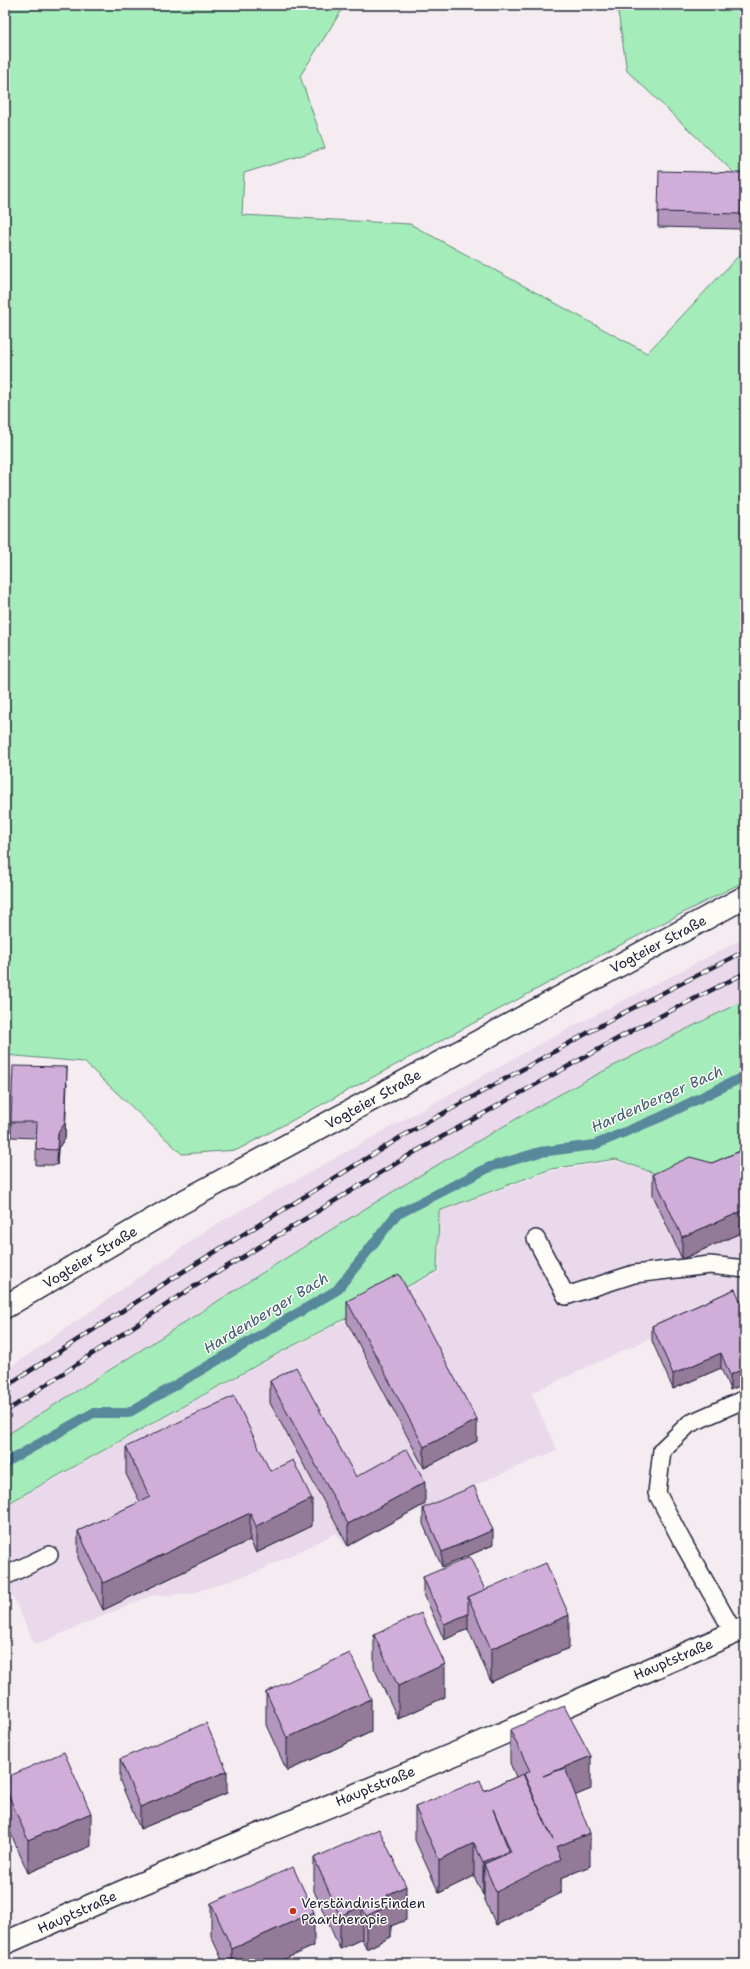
<svg xmlns="http://www.w3.org/2000/svg" width="750" height="1969" font-family="'Shantell Sans',sans-serif">
	<style>
		.built { fill: #e9d9ea }
		.green { fill: #a4ecb9; stroke: #63877a }
		.lines { fill: none; stroke-linecap: round; stroke-linejoin: round }
		.stream { stroke: #59889c; stroke-width: 10 }
		.service-casing { stroke: #22223b; stroke-width: 20 }
		.minor-casing { stroke: #22223b; stroke-width: 25 }
		.secondary-casing { stroke: #22223b; stroke-width: 25 }
		.service { stroke: #fdfcf7; stroke-width: 17 }
		.minor { stroke: #fdfcf7; stroke-width: 22 }
		.secondary { stroke: #fdfcf7; stroke-width: 22 }
		.rail-casing { stroke: #22223b; stroke-width: 4.5 }
		.rail { stroke: #fdfcf7; stroke-width: 3; stroke-dasharray: 9; stroke-linecap: butt }
		.wall { fill: #b396bb; stroke: #22223b }
		.shaded-wall { fill: #927a98; stroke: #22223b }
		.building { fill: #d0aed9; stroke: #22223b }
		.poi-dot { fill: #c8321e; stroke: #fdfcf7; stroke-width: 1.5 }
		.labels { text-anchor: middle; stroke-width: 3; stroke-linejoin: round; paint-order: stroke }
		.street-label { font-size: 14px; fill: #22223b; stroke: #fdfcf7 }
		.poi-label { font-size: 14px; fill: #22223b; stroke: #fdfcf7; text-anchor: start }
		.water-label { font-size: 15px; font-style: italic; fill: #425e73; stroke: #fdfcf7 }
	</style>
	<rect width="100%" height="100%" fill="#f4ecf1"/>
	<filter id="ink" filterUnits="userSpaceOnUse"><feTurbulence type="fractalNoise" baseFrequency=".025" numOctaves="2"/><feDisplacementMap in="SourceGraphic" scale="8" xChannelSelector="R" yChannelSelector="G"/><feConvolveMatrix kernelMatrix="1 2 1 2 8 2 1 2 1" color-interpolation-filters="sRGB"/></filter>
	<g filter="url(#ink)">
		<g class="built">
			<polygon points="745,938 745,1000 575,1086 529,1111 292,1253 5,1436 5,1371 213,1226 549,1039"/>
			<polygon points="616,1161 666,1178 745,1164 745,1317 738,1301 642,1342 531,1393 557,1450 426,1506 346,1548 336,1533 259,1571 193,1593 150,1596 35,1645 5,1579 5,1506 280,1354 439,1272 439,1212 552,1171"/>
		</g>
		<g class="green">
			<polygon points="5,5 345,5 300,76 325,148 244,173 242,215 410,224 647,353 745,249 745,881 595,958 237,1150 182,1154 84,1062 5,1055"/>
			<polygon points="617,5 745,5 745,183 627,71"/>
			<path d="M745,1000V1162L664,1177L616,1159L551,1169L439,1211L437,1271L279,1353L5,1505V1436C180,1327 351,1212 530,1111C600,1071 673,1036 745,1000Z"/>
		</g>
		<g class="lines">
			<polyline class="stream" points="5,1463 93,1413 128,1413 337,1290 396,1215 490,1167 540,1152 594,1145 661,1117 745,1076"/>
			<defs>
				<g id="service">
					<polyline points="536,1239 566,1296 634,1274 710,1265 745,1269"/>
					<polyline points="5,1576 49,1555"/>
					<polyline points="734,1633 682,1541 657,1493 662,1450 689,1424 745,1399"/>
				</g>
				<polyline id="minor" points="5,1943 138,1885 474,1746 745,1628"/>
				<polyline id="secondary" points="5,1307 179,1204 745,897"/>
			</defs>
			<use href="#service" class="service-casing"/>
			<use href="#minor" class="minor-casing"/>
			<use href="#secondary" class="secondary-casing"/>
			<use href="#service" class="service"/>
			<use href="#minor" class="minor"/>
			<use href="#secondary" class="secondary"/>
			<defs>
				<g id="rail">
					<polyline points="5,1387 176,1276 401,1137 625,1012 745,951"/>
					<polyline points="5,1412 187,1291 413,1153 635,1029 745,973"/>
				</g>
			</defs>
			<use href="#rail" class="rail-casing"/>
			<use href="#rail" class="rail"/>
		</g>
		<g class="wall">
			<polygon points="742,173 741,229 658,227 658,212"/>
			<polygon points="67,1083 65,1139 58,1148 57,1165 36,1165 36,1138 11,1137 11,1122"/>
			<polygon points="745,1149 745,1231 682,1259 653,1195 653,1174 712,1163"/>
			<polygon points="735,1289 730,1390 721,1368 673,1389 652,1341 652,1326"/>
			<polygon points="347,1301 477,1441 424,1468 347,1322"/>
			<polygon points="270,1381 356,1477 425,1504 348,1546 270,1403"/>
			<polygon points="126,1447 270,1471 312,1526 256,1553 250,1540 103,1610 78,1558 78,1531 140,1502 126,1474"/>
			<polygon points="423,1508 493,1545 442,1567 423,1524"/>
			<polygon points="423,1577 485,1590 569,1648 491,1682 468,1629 444,1640 423,1592"/>
			<polygon points="374,1635 445,1697 398,1719 374,1668"/>
			<polygon points="266,1692 371,1732 287,1771 266,1725"/>
			<polygon points="510,1730 591,1789 575,1795 590,1866 561,1878 561,1893 496,1925 484,1898 484,1895 483,1895 474,1876 439,1893 415,1840 415,1807 484,1791 516,1777 510,1763"/>
			<polygon points="120,1759 227,1793 140,1829 120,1781"/>
			<polygon points="5,1778 91,1846 28,1873 5,1820"/>
			<polygon points="314,1858 406,1920 391,1926 391,1937 366,1949 362,1939 340,1949 314,1891"/>
			<polygon points="211,1903 314,1946 273,1964 224,1964 211,1936"/>
		</g>
		<g class="shaded-wall">
			<polygon points="67,1067 65,1139 58,1148 57,1165 58,1133"/>
			<polygon points="10,1077 10,1093 5,1137 5,1122"/>
			<polygon points="745,1210 745,1231 682,1259 682,1237"/>
			<polygon points="721,1353 721,1368 673,1389 673,1374"/>
			<polygon points="745,1368 745,1384 730,1390 730,1375"/>
			<polygon points="477,1420 477,1441 424,1468 424,1447"/>
			<polygon points="425,1482 425,1504 348,1546 348,1524"/>
			<polygon points="312,1499 312,1526 256,1553 256,1526"/>
			<polygon points="250,1513 250,1540 103,1610 103,1583"/>
			<polygon points="493,1530 493,1545 442,1567 442,1552"/>
			<polygon points="468,1614 468,1629 444,1640 444,1624"/>
			<polygon points="569,1615 569,1648 491,1682 491,1649"/>
			<polygon points="445,1664 445,1697 398,1719 398,1686"/>
			<polygon points="371,1699 371,1732 287,1771 287,1738"/>
			<polygon points="591,1756 591,1789 543,1809 543,1776"/>
			<polygon points="227,1771 227,1793 140,1829 140,1807"/>
			<polygon points="91,1813 91,1846 28,1873 28,1840"/>
			<polygon points="590,1833 590,1866 561,1878 561,1893 496,1925 496,1892 556,1847"/>
			<polygon points="474,1843 474,1876 439,1893 439,1860"/>
			<polygon points="509,1851 509,1884 484,1864 484,1895 483,1895 483,1862"/>
			<polygon points="406,1886 406,1920 391,1926 391,1937 366,1949 366,1916 387,1895"/>
			<polygon points="362,1906 362,1939 340,1949 340,1916"/>
			<polygon points="314,1912 314,1946 273,1964 232,1964 232,1949"/>
		</g>
		<g class="building">
			<polygon points="659,171 742,173 741,214 658,212"/>
			<polygon points="13,1066 67,1067 65,1123 58,1133 57,1150 36,1149 37,1122 11,1122"/>
			<polygon points="5,1077 10,1077 5,1122"/>
			<polygon points="745,1149 745,1210 682,1237 653,1174 690,1157 712,1163"/>
			<polygon points="399,1274 477,1420 424,1447 347,1301"/>
			<polygon points="735,1289 745,1311 745,1368 730,1375 721,1353 673,1374 652,1326"/>
			<polygon points="296,1367 356,1477 407,1449 425,1482 348,1524 270,1381"/>
			<polygon points="234,1396 270,1471 293,1460 312,1499 256,1526 250,1513 103,1583 78,1531 150,1497 126,1447"/>
			<polygon points="474,1486 493,1530 442,1552 423,1508"/>
			<polygon points="470,1557 485,1590 468,1597 468,1614 444,1624 423,1577"/>
			<polygon points="546,1563 569,1615 491,1649 468,1597"/>
			<polygon points="421,1613 445,1664 398,1686 374,1635"/>
			<polygon points="350,1653 371,1699 287,1738 266,1692"/>
			<polygon points="564,1706 591,1756 543,1776 565,1768 590,1833 556,1847 561,1859 496,1892 484,1864 511,1852 493,1809 509,1851 483,1862 474,1843 439,1860 415,1807 480,1780 484,1791 523,1774 553,1840 524,1774 530,1771 510,1730"/>
			<polygon points="206,1723 227,1771 140,1807 120,1759"/>
			<polygon points="64,1752 91,1813 28,1840 5,1787 5,1778"/>
			<polygon points="379,1829 406,1886 387,1895 391,1904 366,1916 362,1906 340,1916 314,1858"/>
			<polygon points="293,1867 314,1912 232,1949 211,1903"/>
		</g>
	</g>
	<circle class="poi-dot" cx="293" cy="1911" r="4"/>
	<g class="labels">
		<g class="street-label">
			<text transform="translate(658 944) rotate(-28)" y="5">Vogteier Straße</text>
			<text transform="translate(373 1099) rotate(-29)" y="5">Vogteier Straße</text>
			<text transform="translate(90 1257) rotate(-31)" y="5">Vogteier Straße</text>
			<text transform="translate(673 1659) rotate(-23)" y="5">Hauptstraße</text>
			<text transform="translate(375 1786) rotate(-22)" y="5">Hauptstraße</text>
			<text transform="translate(77 1912) rotate(-24)" y="5">Hauptstraße</text>
		</g>
		<g class="poi-label">
			<text x="301" y="1908">VerständnisFinden<tspan x="301" dy="16">Paartherapie</tspan></text>
		</g>
		<g class="water-label">
			<text transform="translate(657 1099) rotate(-24)" y="5">Hardenberger Bach</text>
			<text transform="translate(266 1313) rotate(-31)" y="5">Hardenberger Bach</text>
		</g>
	</g>
	<rect width="750" height="1969" fill="none" stroke="#fdfcf7" stroke-width="20"/>
	<rect x="10" y="10" width="730" height="1949" fill="none" stroke="#22223b" stroke-width="1.5" filter="url(#ink)"/>
</svg>
